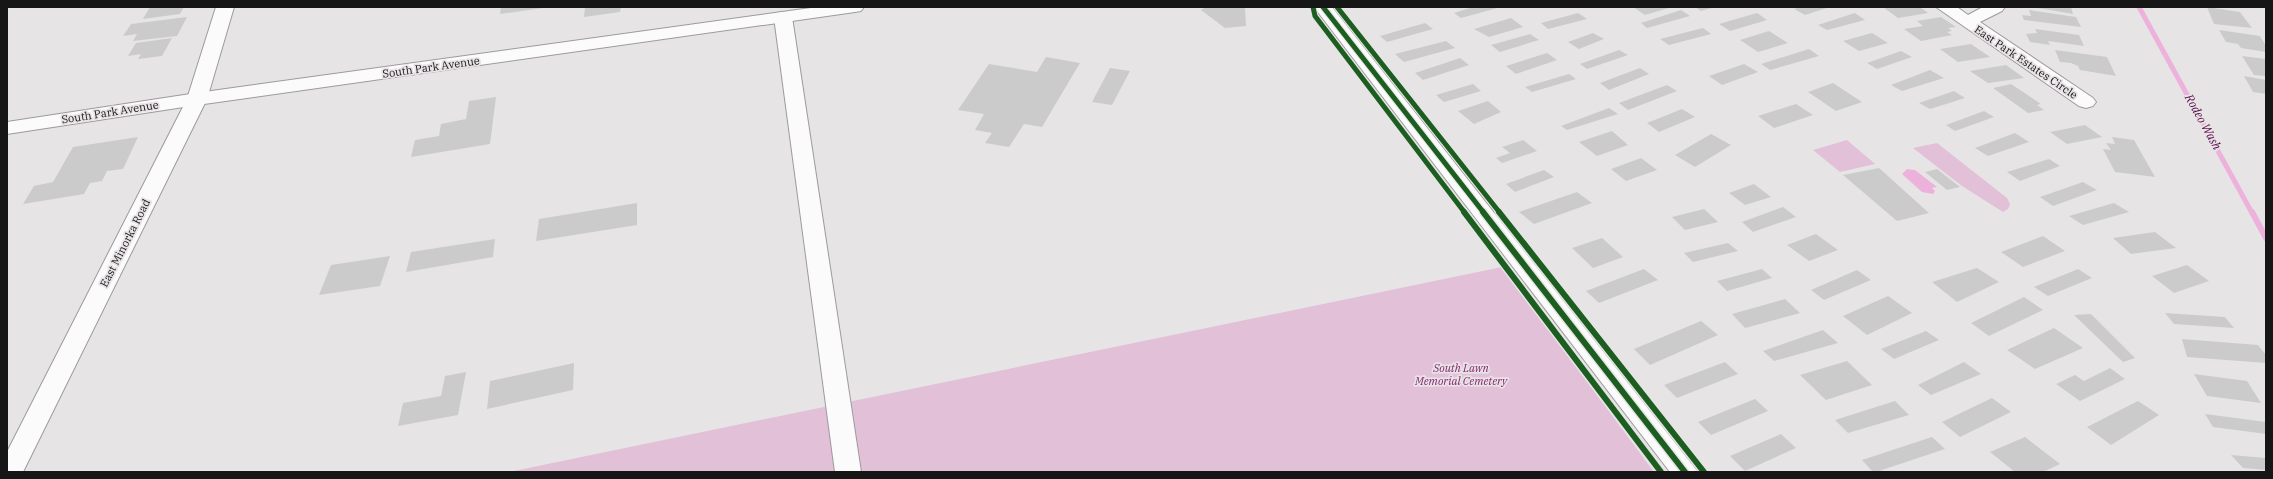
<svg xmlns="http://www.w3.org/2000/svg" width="2273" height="479" font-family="'IBM Plex Serif',serif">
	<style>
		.green { fill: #e2c0d8 }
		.water { fill: #edb2dc }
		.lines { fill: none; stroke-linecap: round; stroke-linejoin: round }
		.stream-far1 { stroke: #edb2dc; stroke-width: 5 }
		.stream { stroke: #edb2dc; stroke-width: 6 }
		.building { fill: #cccbcc }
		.street-casing { stroke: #9d9a9c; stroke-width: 2 }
		.secondary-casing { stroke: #9d9a9c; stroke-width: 2 }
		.street { fill: #fbfbfb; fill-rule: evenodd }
		.secondary { fill: #fbfbfb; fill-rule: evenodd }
		.cycleway-far1-casing { stroke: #e8e3e6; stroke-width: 7 }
		.cycleway-casing { stroke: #e8e3e6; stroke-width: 9 }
		.cycleway-far1 { stroke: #1b5e20; stroke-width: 5 }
		.cycleway { stroke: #1b5e20; stroke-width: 6 }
		.labels { text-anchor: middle; stroke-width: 3.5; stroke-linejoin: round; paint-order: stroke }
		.street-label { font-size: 11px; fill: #171617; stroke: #e8e3e6 }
		.park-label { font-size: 11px; font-style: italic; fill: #85276f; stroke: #e8e3e6 }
		.water-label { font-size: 12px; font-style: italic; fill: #550d46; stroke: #e8e3e6 }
	</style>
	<rect width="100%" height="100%" fill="#e7e4e6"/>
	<g class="green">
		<polygon points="1847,140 1875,164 1840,172 1813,150"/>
		<polygon points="1937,143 2007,198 2010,204 2008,209 2003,212 1962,186 1913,148"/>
		<polygon points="1502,267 1654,472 509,472"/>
	</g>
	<polygon class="water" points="1907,169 1915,170 1937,187 1932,188 1935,191 1933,194 1922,192 1902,174"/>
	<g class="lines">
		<polyline class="stream-far1" points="2139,7 2252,213"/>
		<polyline class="stream" points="2252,212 2266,238"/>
	</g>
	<g class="building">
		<polygon points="150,7 184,7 180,14 143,19"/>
		<polygon points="501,7 543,7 543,8 500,14"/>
		<polygon points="585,7 621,7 620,12 584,17"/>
		<polygon points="1206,7 1245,7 1246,26 1225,28 1201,10"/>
		<polygon points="1473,7 1501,7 1461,18 1454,13"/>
		<polygon points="1633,7 1672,7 1645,15"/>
		<polygon points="1695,7 1715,7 1701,11"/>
		<polygon points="1801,7 1830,7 1805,15 1794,9"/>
		<polygon points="1883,7 1920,7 1928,13 1898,18"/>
		<polygon points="2038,7 2071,7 2073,14 2038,8"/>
		<polygon points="2207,7 2240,12 2252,28 2214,24"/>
		<polygon points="1681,10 1690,16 1647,28 1641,23"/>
		<polygon points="2029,10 2076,17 2081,27 2024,20 2022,15 2031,16"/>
		<polygon points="1578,13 1587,19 1548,29 1541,23"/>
		<polygon points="1757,13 1767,20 1730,31 1719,24"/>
		<polygon points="1855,13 1865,20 1827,30 1818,25"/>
		<polygon points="187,17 177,36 133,41 137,34 123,36 131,24"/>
		<polygon points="1941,17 1956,27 1948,28 1952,31 1947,32 1952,35 1921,41 1904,29 1923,26 1917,21"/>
		<polygon points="1511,18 1523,27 1489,37 1474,29"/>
		<polygon points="1425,23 1433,29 1387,42 1380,36"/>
		<polygon points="1703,28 1711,34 1669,45 1660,39"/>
		<polygon points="2035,29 2079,35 2084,46 2048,41 2050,45 2030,42 2026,34 2037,33"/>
		<polygon points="2219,30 2260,36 2266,46 2266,52 2241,48 2238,44 2226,42"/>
		<polygon points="1769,31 1788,43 1758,52 1740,40"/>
		<polygon points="1593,33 1604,39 1579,49 1568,42"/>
		<polygon points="1872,33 1888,43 1859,51 1843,41"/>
		<polygon points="1530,34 1539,40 1500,52 1491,45"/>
		<polygon points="172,38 162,56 138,59 141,54 128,56 136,43"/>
		<polygon points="1446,41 1455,48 1404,62 1395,54"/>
		<polygon points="1971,44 1990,57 1958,62 1940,49"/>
		<polygon points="1809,49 1819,56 1770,70 1761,64"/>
		<polygon points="1619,50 1628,55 1587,69 1580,64"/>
		<polygon points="2055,50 2107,57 2116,76 2080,70 2078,66 2071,63 2060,62"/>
		<polygon points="1901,51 1912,57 1877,69 1867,63"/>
		<polygon points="1547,53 1557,60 1516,74 1506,66"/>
		<polygon points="2242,56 2266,59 2266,76 2254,75"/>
		<polygon points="1046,57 1080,63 1042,127 1024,124 1009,147 985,143 992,133 975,130 984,114 958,110 989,64 1037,72"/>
		<polygon points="1460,58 1469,65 1423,80 1415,73"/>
		<polygon points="1744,64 1758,72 1722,85 1709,76"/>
		<polygon points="2006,65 2024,78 1988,83 1970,71"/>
		<polygon points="1110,68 1130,71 1112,105 1092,102"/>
		<polygon points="1640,68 1649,74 1609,90 1600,83"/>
		<polygon points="1930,70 1944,78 1902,91 1891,85"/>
		<polygon points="1569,74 1576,79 1532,92 1525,87"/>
		<polygon points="2244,76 2266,80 2266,94 2253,92"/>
		<polygon points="1833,83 1862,102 1836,111 1808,92"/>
		<polygon points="1473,84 1481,91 1444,102 1436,95"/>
		<polygon points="2011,84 2041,104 2037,105 2044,110 2028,113 1993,88"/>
		<polygon points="1667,85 1677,91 1628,110 1619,103"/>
		<polygon points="1954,91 1965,98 1930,109 1919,103"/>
		<polygon points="496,97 490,144 411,157 415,140 439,136 441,124 466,119 469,101"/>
		<polygon points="1488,101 1501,112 1474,124 1458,111"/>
		<polygon points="1796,104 1813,115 1774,128 1758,116"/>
		<polygon points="1609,108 1618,114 1567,130 1561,126"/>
		<polygon points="1682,109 1695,117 1659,132 1647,123"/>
		<polygon points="1984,111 1994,117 1955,131 1946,125"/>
		<polygon points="2085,125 2102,137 2067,144 2050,132"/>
		<polygon points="1612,131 1628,145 1597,156 1579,142"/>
		<polygon points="2015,133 2029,142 1988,156 1975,148"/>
		<polygon points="1711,134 1731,145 1695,167 1675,155"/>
		<polygon points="138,137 123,169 107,171 102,181 90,183 84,194 23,204 34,186 53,182 73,147"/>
		<polygon points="2112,137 2134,140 2155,177 2115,172 2103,149 2111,150 2106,143 2115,144"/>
		<polygon points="1523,140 1537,151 1502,163 1496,158 1510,153 1502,147"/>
		<polygon points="1641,158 1657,170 1626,181 1611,169"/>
		<polygon points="2049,159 2060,166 2020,181 2007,172"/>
		<polygon points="1879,168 1929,213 1897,221 1843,175"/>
		<polygon points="1937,169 1960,187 1947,190 1925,172"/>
		<polygon points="1544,170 1554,177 1515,192 1506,184"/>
		<polygon points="2083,182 2097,190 2053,206 2040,197"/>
		<polygon points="1754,184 1771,197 1745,205 1729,193"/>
		<polygon points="1577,192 1592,203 1534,224 1519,212"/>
		<polygon points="637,203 637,225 536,241 539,219"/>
		<polygon points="2114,203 2129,212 2083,225 2069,216"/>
		<polygon points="1783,207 1796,217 1753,232 1742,222"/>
		<polygon points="1704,209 1718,222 1685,230 1672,217"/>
		<polygon points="2155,232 2176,248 2131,254 2113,238"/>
		<polygon points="1816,234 1838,250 1809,261 1787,245"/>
		<polygon points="2043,236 2065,251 2023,267 2001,252"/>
		<polygon points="1602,238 1623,257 1593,268 1572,248"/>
		<polygon points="495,239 493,257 406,272 411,252"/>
		<polygon points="1728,243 1738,251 1693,262 1684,253"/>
		<polygon points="390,256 380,286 319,295 331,265"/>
		<polygon points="2187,265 2209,281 2174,293 2152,276"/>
		<polygon points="1977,268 1999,282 1957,302 1932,282"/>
		<polygon points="1644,269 1658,280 1599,303 1586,291"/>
		<polygon points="1762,269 1772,278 1727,291 1717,281"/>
		<polygon points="2078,269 2092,278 2048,296 2034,287"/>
		<polygon points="1857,270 1871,280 1824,300 1811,290"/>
		<polygon points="1888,296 1912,313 1867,335 1843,316"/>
		<polygon points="2024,297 2043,310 1989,336 1971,323"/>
		<polygon points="1785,299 1800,313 1745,328 1732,314"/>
		<polygon points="2165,313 2225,317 2234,328 2174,324"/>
		<polygon points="2091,314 2135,358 2123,362 2074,315"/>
		<polygon points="1701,321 1718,335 1650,365 1634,349"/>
		<polygon points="2054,328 2083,348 2035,369 2007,350"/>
		<polygon points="1823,330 1838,343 1774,361 1763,351"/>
		<polygon points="1926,331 1939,340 1894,359 1881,349"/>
		<polygon points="2182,339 2258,345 2266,355 2266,363 2187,357"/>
		<polygon points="1847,361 1872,385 1826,400 1800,375"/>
		<polygon points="1725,362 1738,374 1677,398 1664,385"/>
		<polygon points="1964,362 1981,374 1931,395 1918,385"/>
		<polygon points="574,363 573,390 487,409 490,381"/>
		<polygon points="2110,368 2125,379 2080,401 2056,384 2075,375 2084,381"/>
		<polygon points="466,372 458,415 398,426 403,403 441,396 445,376"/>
		<polygon points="2194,374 2247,381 2261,403 2207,396"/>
		<polygon points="1992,398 2011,412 1960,437 1942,422"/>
		<polygon points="1755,399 1768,411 1711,435 1698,422"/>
		<polygon points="1895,401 1909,415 1848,433 1835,420"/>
		<polygon points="2138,401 2159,415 2111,445 2087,427"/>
		<polygon points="2205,414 2266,422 2266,434 2213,427"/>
		<polygon points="1781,434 1796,448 1745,471 1730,456"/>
		<polygon points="1932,437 1945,449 1876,472 1873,472 1862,460"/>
		<polygon points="2025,437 2060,464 2043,472 2015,472 1990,452"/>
		<polygon points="2231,455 2266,458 2266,470 2243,468"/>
	</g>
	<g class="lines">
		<defs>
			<g id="street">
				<polygon points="216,7 234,7 207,99 23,472 7,472 7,452 187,99"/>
				<polygon points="1314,7 1332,7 1698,472 1670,472"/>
				<polygon points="1936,7 1957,7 1968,15 1983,7 2005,7 2002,11 1980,22 2093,98 2096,102 2093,106 2086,108 2079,106"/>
				<polygon points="783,12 789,13 792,17 861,472 835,472 774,17 777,13"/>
			</g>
			<polygon id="secondary" points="818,7 864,7 861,11 855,12 197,105 7,134 7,122 197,93"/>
		</defs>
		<use href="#street" class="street-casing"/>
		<use href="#secondary" class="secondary-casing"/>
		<use href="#street" class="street"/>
		<use href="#secondary" class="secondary"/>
		<defs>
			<g id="cycleway-far1">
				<polyline points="1313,7 1315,16 1465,213"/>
				<polyline points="1323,7 1484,213"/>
				<polyline points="1337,7 1500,213"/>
			</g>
			<g id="cycleway">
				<polyline points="1464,212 1661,472"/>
				<polyline points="1483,212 1685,472"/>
				<polyline points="1499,212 1704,472"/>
			</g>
		</defs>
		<use href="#cycleway-far1" class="cycleway-far1-casing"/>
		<use href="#cycleway" class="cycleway-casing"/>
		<use href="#cycleway-far1" class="cycleway-far1"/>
		<use href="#cycleway" class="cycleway"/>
	</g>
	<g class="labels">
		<g class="street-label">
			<text transform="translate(2026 62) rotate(34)" y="4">East Park Estates Circle</text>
			<text transform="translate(431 67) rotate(-8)" y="4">South Park Avenue</text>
			<text transform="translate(110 112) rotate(-9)" y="4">South Park Avenue</text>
			<text transform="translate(125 243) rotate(-63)" y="4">East Minorka Road</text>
		</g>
		<g class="park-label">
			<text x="1461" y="372">South Lawn<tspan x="1461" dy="13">Memorial Cemetery</tspan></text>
		</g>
		<g class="water-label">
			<text transform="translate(2203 122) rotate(61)" y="4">Rodeo Wash</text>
		</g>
	</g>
	<rect width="2273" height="479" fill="none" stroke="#171617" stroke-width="16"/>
</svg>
